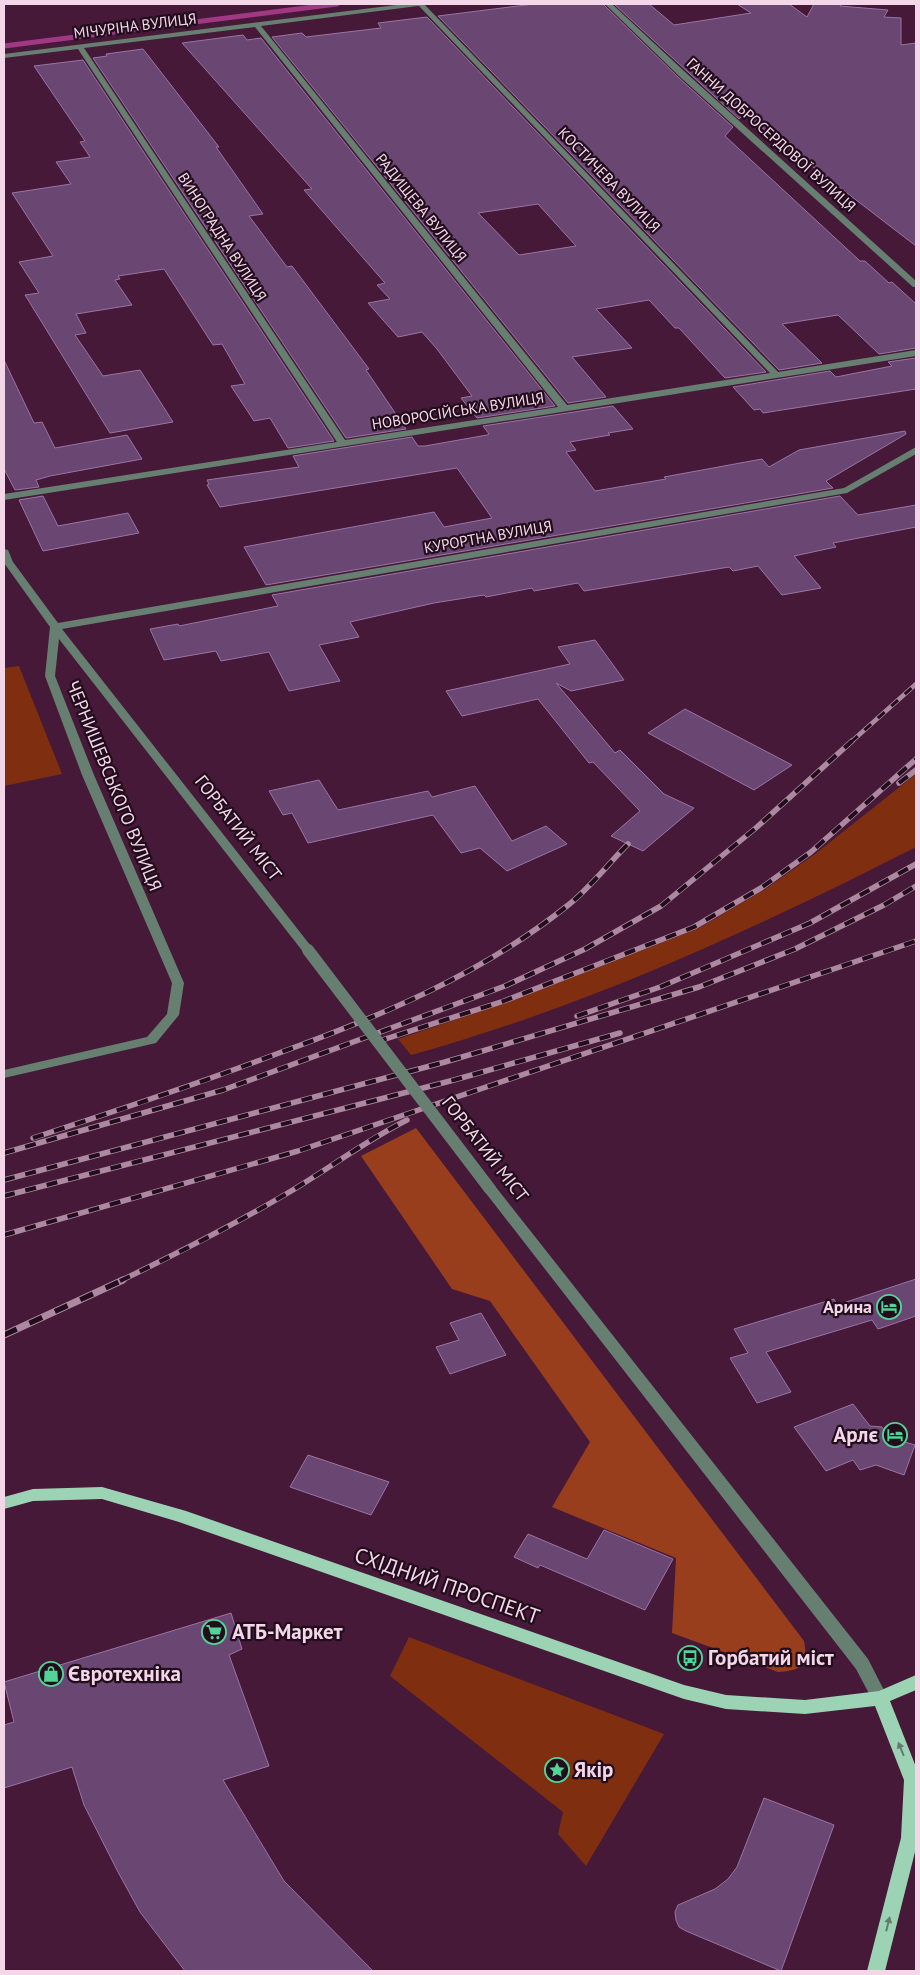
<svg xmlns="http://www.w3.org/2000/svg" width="920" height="1975" font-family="'PT Sans',sans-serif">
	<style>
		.green { fill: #7f2f0f }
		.forest { fill: #983e1c }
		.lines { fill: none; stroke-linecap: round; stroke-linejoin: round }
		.stream { stroke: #a03884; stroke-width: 5 }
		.building { fill: #6a4673; stroke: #9a74a3; fill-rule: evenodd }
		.minor { fill: #667f71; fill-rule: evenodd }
		.major { fill: #9dd3b5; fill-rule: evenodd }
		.rail-far2-casing { stroke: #ac88a1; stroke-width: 4.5 }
		.rail-far1-casing { stroke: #ac88a1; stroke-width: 5.5 }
		.rail-casing { stroke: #ac88a1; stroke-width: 7 }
		.rail-far2 { stroke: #210d1b; stroke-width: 3; stroke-dasharray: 9; stroke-linecap: butt }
		.rail-far1 { stroke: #210d1b; stroke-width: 4; stroke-dasharray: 11; stroke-linecap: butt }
		.rail { stroke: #210d1b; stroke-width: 5; stroke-dasharray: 14; stroke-linecap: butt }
		.minor-bridge { stroke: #667f71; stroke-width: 12 }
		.oneway { fill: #657a70 }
		.labels { text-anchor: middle; stroke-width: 4.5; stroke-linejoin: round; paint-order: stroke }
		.far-street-label { font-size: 15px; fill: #f4d6e9; stroke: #210d1b }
		.street-label { font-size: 18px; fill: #f4d6e9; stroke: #210d1b }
		.poi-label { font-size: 18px; font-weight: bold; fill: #f4d6e9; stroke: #210d1b; text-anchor: end }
		.near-poi-label { font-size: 21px; font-weight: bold; fill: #f4d6e9; stroke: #210d1b; text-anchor: start }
		.near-street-label { font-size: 21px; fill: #f4d6e9; stroke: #210d1b }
	</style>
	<rect width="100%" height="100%" fill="#461939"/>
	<g class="green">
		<polygon points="19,666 62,774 4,786 4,668"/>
		<path d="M916,774V847C753,930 588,1006 411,1055L398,1039L514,1000L699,928L764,890L815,854Z"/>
		<polygon points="409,1637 664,1734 586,1866 558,1834 563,1812 390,1676"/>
	</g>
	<path class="forest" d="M416,1128L804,1641C809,1667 801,1670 778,1672L672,1633L676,1558L552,1507L590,1442L490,1301L452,1289L361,1156Z"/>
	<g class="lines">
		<polyline class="stream" points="4,46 337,4"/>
	</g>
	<g class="building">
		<polygon points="534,4 603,4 678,77 733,127 725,136 860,261 865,261 889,283 892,282 916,304 916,348 879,354 838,315 782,324 822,363 779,370 438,16"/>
		<polygon points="614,4 649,4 674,25 751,13 737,4 789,4 807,17 814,4 841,4 840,6 888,10 884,17 901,18 901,45 916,43 916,246 744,114 739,119"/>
		<path d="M427,17L766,372L725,378L679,328H675L649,300L596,309L632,348L572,357L606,397L568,403L272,37L302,33L306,37L381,28L378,23ZM538,204L576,246L519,255L478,213Z"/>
		<polygon points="243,35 247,40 261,38 555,406 477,418 461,398 472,396 437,349 422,332 398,337 368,303 390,299 377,285 385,283 304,190 312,189 182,43"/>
		<polygon points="143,49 219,147 216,147 263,214 249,216 287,267 292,266 369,369 366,370 406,429 346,438 93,58 107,56 106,54"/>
		<polygon points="83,60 334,441 288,448 270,418 254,421 231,386 245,384 222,344 213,345 164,269 118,276 120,279 115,280 132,305 76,314 86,333 75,335 103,376 140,370 173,422 110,433 25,295 39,293 19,262 53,256 12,193 71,184 56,162 90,157 80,142 85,141 34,66"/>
		<polygon points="916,358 916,389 763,413 760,409 754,410 733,387 830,371 836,377 892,366 888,362"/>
		<polygon points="4,360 34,423 42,422 55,448 127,435 142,459 50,476 36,480 39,487 15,490 4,469"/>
		<polygon points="613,406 633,429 608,433 610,435 570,442 576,450 566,452 595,491 666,479 664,477 762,459 769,467 799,450 905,431 906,434 826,481 833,488 266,585 244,547 434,512 444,527 492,518 457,468 220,507 207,485 209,484 207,480 299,467 293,456 412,437 418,446 425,446 487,435 489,434 483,426"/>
		<polygon points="43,496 58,526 128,513 139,533 43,551 19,500"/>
		<polygon points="840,496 858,515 916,505 916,527 833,543 836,547 794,556 821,588 782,595 758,566 733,571 729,567 584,591 578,583 534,591 532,588 486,597 484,595 434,603 350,622 359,637 319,645 340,681 289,691 269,652 221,661 216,651 164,660 150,629 178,624 179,626 278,606 272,595"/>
		<polygon points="595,640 624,680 571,691 556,683 615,753 620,750 664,794 694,808 643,851 611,836 640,811 593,762 589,763 538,699 462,716 446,691 570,664 558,647"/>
		<polygon points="685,709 792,765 754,790 648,733"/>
		<polygon points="319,780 338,810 428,791 432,797 475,786 512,841 546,826 567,844 507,871 480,848 461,853 433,815 308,843 292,813 283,815 269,791"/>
		<polygon points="916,1279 916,1316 878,1329 872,1320 766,1352 791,1392 757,1403 730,1358 748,1353 734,1329 834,1299 837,1305"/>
		<polygon points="481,1313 506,1355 450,1374 436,1347 459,1340 450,1323"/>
		<polygon points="853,1404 870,1426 882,1427 888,1437 915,1445 904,1475 876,1465 860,1470 853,1460 826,1471 794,1427"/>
		<polygon points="308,1455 389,1482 371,1515 290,1487"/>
		<polygon points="604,1530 673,1559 645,1610 540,1565 538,1568 514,1557 528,1534 587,1559"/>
		<polygon points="231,1613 242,1649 229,1655 269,1766 223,1780 284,1881 373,1971 185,1971 140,1912 118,1872 84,1805 72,1767 4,1788 4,1725 14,1722 4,1682"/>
		<polygon points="764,1798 834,1825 781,1971 686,1931 679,1927 676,1920 675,1912 678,1905 715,1889 728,1879 737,1867"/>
	</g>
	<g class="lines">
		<g class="minor">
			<path d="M404,4H424L778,372L916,350V356L4,500V494L337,442L78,49L4,58V54ZM418,6H419L770,373L567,405L261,26ZM255,27L558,407L345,440L84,48Z"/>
			<polygon points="605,4 612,4 685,72 916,281 916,287 913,287 679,76"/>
			<polygon points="916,447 916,454 847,493 62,629 314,950 312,953 304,953 59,639 55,676 94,775 184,983 179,1015 156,1043 4,1078 4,1070 147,1037 167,1014 172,983 82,775 45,676 50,627 4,563 4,549 8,550 13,562 58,623 844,488"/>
			<polygon points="490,1184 495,1186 868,1659 888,1698 886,1703 880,1705 874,1703 856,1669 485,1192 483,1189 485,1186"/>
		</g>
		<polygon class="major" points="102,1487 186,1511 684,1685 726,1695 805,1700 879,1691 916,1675 916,1690 890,1701 916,1767 916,1848 885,1971 867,1971 901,1838 904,1780 875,1706 805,1714 726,1709 684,1699 179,1522 102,1499 33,1501 4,1509 4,1497 33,1489"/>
		<defs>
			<polyline id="rail-far2" points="851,742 916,684"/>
			<g id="rail-far1">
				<polyline points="899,783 916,770"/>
				<polyline points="577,1016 660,987 810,923 916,864"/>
				<polyline points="376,1042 504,1001 694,927 761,888 811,852 916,759"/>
				<path d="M33,1138C116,1111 198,1084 279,1053C381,1016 482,974 567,906C589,889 608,864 628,844"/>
				<polyline points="4,1153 223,1090 505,986 585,949 661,906 757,827 852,741"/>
				<polyline points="4,1180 445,1062 699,987 795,949 884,905 916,886"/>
				<polyline points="4,1196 454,1080 620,1033"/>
				<polyline points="4,1235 298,1151 916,941"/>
				<path d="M120,1281C176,1254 232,1226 286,1194C327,1170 365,1141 407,1120"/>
			</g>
			<polyline id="rail" points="4,1335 123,1280"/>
		</defs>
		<use href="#rail-far2" class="rail-far2-casing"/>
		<use href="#rail-far1" class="rail-far1-casing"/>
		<use href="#rail" class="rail-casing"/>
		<use href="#rail-far2" class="rail-far2"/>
		<use href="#rail-far1" class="rail-far1"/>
		<use href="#rail" class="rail"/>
		<polyline class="minor-bridge" points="308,950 490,1189"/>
	</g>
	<defs><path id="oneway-solid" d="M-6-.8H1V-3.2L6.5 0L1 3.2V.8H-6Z" transform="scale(1.25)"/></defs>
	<g class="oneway">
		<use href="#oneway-solid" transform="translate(901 1749) rotate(-112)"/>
		<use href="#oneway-solid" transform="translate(888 1924) rotate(-76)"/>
	</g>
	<defs>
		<symbol id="hotel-ring" viewBox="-11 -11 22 22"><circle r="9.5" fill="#210d1b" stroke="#52d397" stroke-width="1.5"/><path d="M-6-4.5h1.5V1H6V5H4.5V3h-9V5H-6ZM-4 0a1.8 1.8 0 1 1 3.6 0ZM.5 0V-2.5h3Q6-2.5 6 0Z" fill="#52d397"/></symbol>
		<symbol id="supermarket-ring" viewBox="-11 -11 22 22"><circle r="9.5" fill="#210d1b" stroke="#52d397" stroke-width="1.5"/><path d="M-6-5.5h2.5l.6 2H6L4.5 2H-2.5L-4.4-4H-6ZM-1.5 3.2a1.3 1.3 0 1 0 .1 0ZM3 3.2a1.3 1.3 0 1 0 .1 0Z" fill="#52d397"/></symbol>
		<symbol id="bus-ring" viewBox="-11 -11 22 22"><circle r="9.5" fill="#210d1b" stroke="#52d397" stroke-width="1.5"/><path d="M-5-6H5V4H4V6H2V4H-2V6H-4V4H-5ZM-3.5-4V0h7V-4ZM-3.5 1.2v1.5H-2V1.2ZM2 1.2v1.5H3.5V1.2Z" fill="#52d397"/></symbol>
		<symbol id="shop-ring" viewBox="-11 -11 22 22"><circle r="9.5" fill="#210d1b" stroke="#52d397" stroke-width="1.5"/><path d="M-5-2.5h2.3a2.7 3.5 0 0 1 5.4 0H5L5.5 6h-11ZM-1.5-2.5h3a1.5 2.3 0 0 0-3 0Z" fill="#52d397"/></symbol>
		<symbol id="sight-ring" viewBox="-11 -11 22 22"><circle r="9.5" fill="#210d1b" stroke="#52d397" stroke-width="1.5"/><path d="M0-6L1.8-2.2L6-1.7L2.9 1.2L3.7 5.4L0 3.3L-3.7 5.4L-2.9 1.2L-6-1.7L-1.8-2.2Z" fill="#52d397"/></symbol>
	</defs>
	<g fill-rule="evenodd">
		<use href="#hotel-ring" x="875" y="1293" width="28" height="28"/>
		<use href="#hotel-ring" x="881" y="1421" width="28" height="28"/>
		<use href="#supermarket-ring" x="200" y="1618" width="28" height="28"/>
		<use href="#bus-ring" x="676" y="1644" width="28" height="28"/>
		<use href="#shop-ring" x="37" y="1660" width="28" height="28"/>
		<use href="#sight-ring" x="543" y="1756" width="28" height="28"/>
	</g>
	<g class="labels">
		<g class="far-street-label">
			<text transform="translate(135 26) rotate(-7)" y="5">МІЧУРІНА ВУЛИЦЯ</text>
			<text transform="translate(771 135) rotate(42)" y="5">ГАННИ ДОБРОСЕРДОВОЇ ВУЛИЦЯ</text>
			<text transform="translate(609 180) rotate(46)" y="5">КОСТИЧЕВА ВУЛИЦЯ</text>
			<text transform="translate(421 208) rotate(51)" y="5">РАДИЩЕВА ВУЛИЦЯ</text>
			<text transform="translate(222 237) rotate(57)" y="5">ВИНОГРАДНА ВУЛИЦЯ</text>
			<text transform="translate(458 411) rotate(-9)" y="5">НОВОРОСІЙСЬКА ВУЛИЦЯ</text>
			<text transform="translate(488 537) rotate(-10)" y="5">КУРОРТНА ВУЛИЦЯ</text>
		</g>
		<g class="street-label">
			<text transform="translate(114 786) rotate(68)" y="6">ЧЕРНИШЕВСЬКОГО ВУЛИЦЯ</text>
			<text transform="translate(238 828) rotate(52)" y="6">ГОРБАТИЙ МІСТ</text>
			<text transform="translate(485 1149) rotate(52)" y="6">ГОРБАТИЙ МІСТ</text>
		</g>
		<g class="poi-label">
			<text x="872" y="1313">Арина</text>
		</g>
		<g class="near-poi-label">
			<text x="878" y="1442" text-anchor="end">Арлє</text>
			<text x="232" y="1639">АТБ-Маркет</text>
			<text x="708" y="1665">Горбатий міст</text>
			<text x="68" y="1681">Євротехніка</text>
			<text x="574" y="1777">Якір</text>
		</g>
		<g class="near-street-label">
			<text transform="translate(447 1586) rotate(19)" y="7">СХІДНИЙ ПРОСПЕКТ</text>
		</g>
	</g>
	<rect width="920" height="1975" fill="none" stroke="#f4d6e9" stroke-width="10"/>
</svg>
